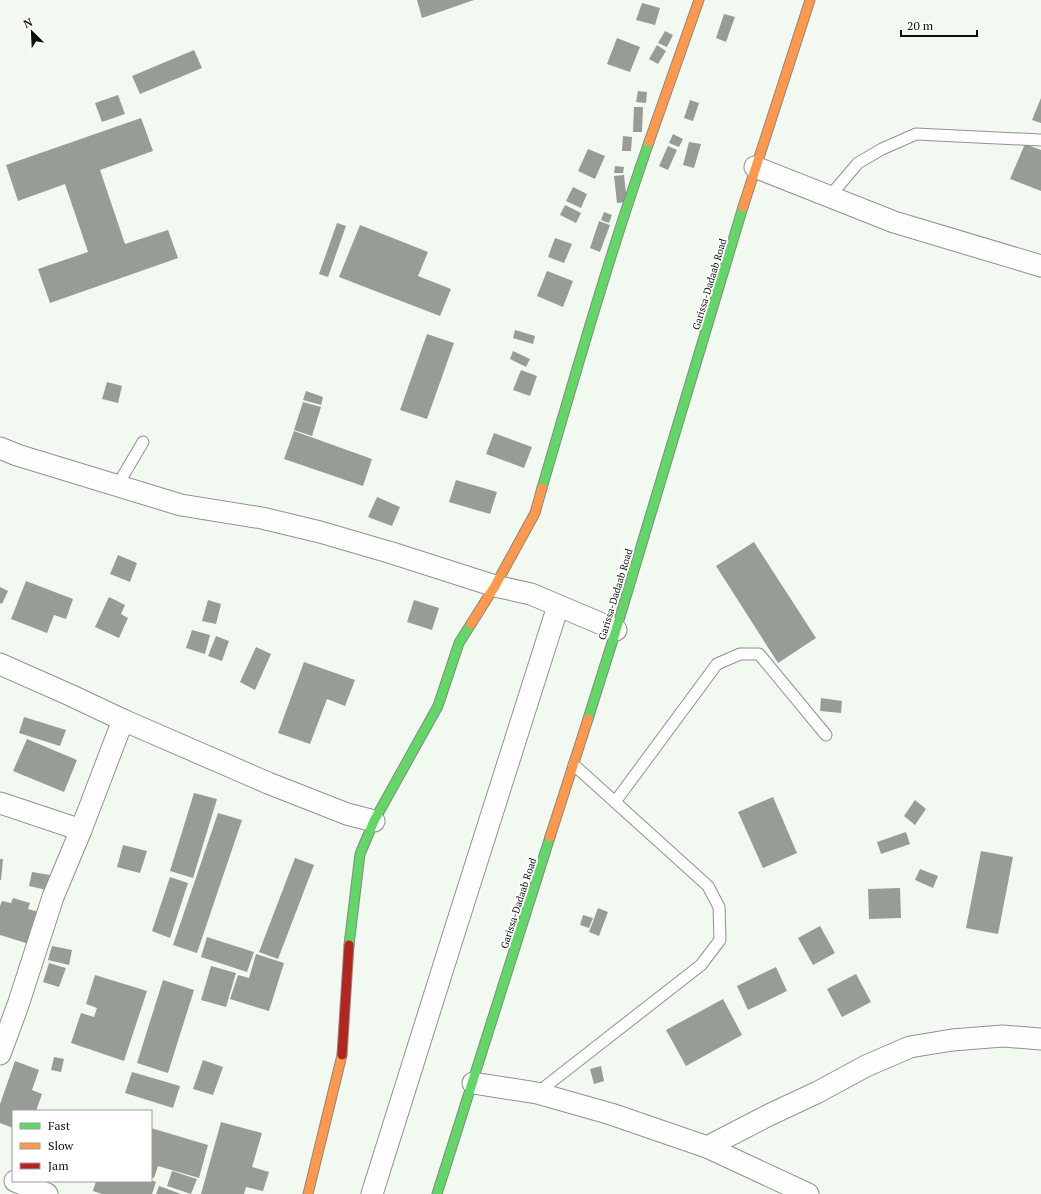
<svg xmlns="http://www.w3.org/2000/svg" width="1041" height="1194" font-family="'PT Serif',serif">
	<style>
		.building { fill: #989c96 }
		.lines { fill: none; stroke-linecap: round; stroke-linejoin: round }
		.lane-casing { stroke: #90938f; stroke-width: 13 }
		.street-casing { stroke: #90938f; stroke-width: 23 }
		.fast-casing { stroke: #868985; stroke-width: 11 }
		.slow-casing { stroke: #868985; stroke-width: 11 }
		.jam-casing { stroke: #868985; stroke-width: 11 }
		.lane { stroke: #fdfefd; stroke-width: 11 }
		.street { stroke: #fdfefd; stroke-width: 21 }
		.fast { stroke: #63d668; stroke-width: 9 }
		.slow { stroke: #ff974d; stroke-width: 9 }
		.jam { stroke: #b3261e; stroke-width: 9 }
		.labels { text-anchor: middle; stroke-width: 4; stroke-linejoin: round; paint-order: stroke }
		.street-label { font-size: 10px; fill: #0c0c0c; stroke: #fff }
	</style>
	<rect width="100%" height="100%" fill="#f2f9f0"/>
	<g class="building">
		<polygon points="417,0 474,0 422,18"/>
		<polygon points="642,3 660,8 655,25 636,20"/>
		<polygon points="724,14 735,17 726,42 716,38"/>
		<polygon points="665,31 673,35 667,47 658,43"/>
		<polygon points="617,38 640,47 630,72 607,64"/>
		<polygon points="657,45 666,51 658,64 649,59"/>
		<polygon points="194,50 202,68 140,94 132,76"/>
		<polygon points="638,91 647,92 646,103 636,102"/>
		<polygon points="118,95 125,114 102,122 95,103"/>
		<polygon points="1041,98 1041,123 1032,120"/>
		<polygon points="690,100 699,103 693,121 684,118"/>
		<polygon points="634,107 643,107 642,132 633,132"/>
		<polygon points="141,118 153,151 100,170 125,244 168,230 178,258 50,303 38,269 88,252 65,184 18,201 6,165"/>
		<polygon points="673,134 683,139 679,147 669,143"/>
		<polygon points="623,136 632,137 631,151 622,151"/>
		<polygon points="689,142 701,144 694,168 683,165"/>
		<polygon points="1025,144 1041,150 1041,191 1010,179"/>
		<polygon points="668,146 677,150 668,170 659,166"/>
		<polygon points="588,149 605,156 595,179 578,171"/>
		<polygon points="615,166 624,167 623,173 614,173"/>
		<polygon points="624,175 627,202 617,203 614,176"/>
		<polygon points="573,187 587,194 581,208 566,201"/>
		<polygon points="565,205 581,213 576,223 560,215"/>
		<polygon points="604,212 612,215 609,223 601,220"/>
		<polygon points="599,221 610,225 600,252 590,248"/>
		<polygon points="337,223 346,226 328,277 319,274"/>
		<polygon points="360,225 428,252 418,276 451,289 440,316 339,277"/>
		<polygon points="555,238 572,244 564,263 548,257"/>
		<polygon points="547,271 573,281 563,307 537,296"/>
		<polygon points="515,330 535,336 533,344 513,338"/>
		<polygon points="427,334 454,343 427,419 400,410"/>
		<polygon points="513,351 530,359 526,367 510,359"/>
		<polygon points="521,370 537,376 530,396 513,390"/>
		<polygon points="107,382 122,386 118,403 102,399"/>
		<polygon points="306,391 323,397 321,405 303,400"/>
		<polygon points="303,402 321,407 312,436 294,430"/>
		<polygon points="294,431 372,459 363,486 284,459"/>
		<polygon points="494,433 532,447 524,468 486,454"/>
		<polygon points="456,480 497,492 490,514 449,502"/>
		<polygon points="377,497 400,507 392,526 368,517"/>
		<polygon points="754,542 816,638 778,663 716,566"/>
		<polygon points="118,555 137,563 130,582 110,574"/>
		<polygon points="26,581 73,599 66,619 54,615 47,633 11,619"/>
		<polygon points="0,587 8,591 2,604 0,603"/>
		<polygon points="109,597 125,605 121,614 128,618 119,638 95,627"/>
		<polygon points="208,600 221,604 216,624 202,621"/>
		<polygon points="414,600 439,608 432,630 407,622"/>
		<polygon points="192,630 210,635 205,654 186,648"/>
		<polygon points="216,636 229,641 222,661 208,656"/>
		<polygon points="256,647 271,654 255,690 240,682"/>
		<polygon points="304,662 355,680 345,706 327,699 310,744 278,733"/>
		<polygon points="821,698 842,701 841,713 820,711"/>
		<polygon points="24,717 66,730 60,746 19,733"/>
		<polygon points="27,739 77,760 64,792 13,771"/>
		<polygon points="194,793 217,799 193,878 170,871"/>
		<polygon points="773,797 797,853 763,868 738,812"/>
		<polygon points="915,800 926,809 915,825 904,816"/>
		<polygon points="218,813 242,820 197,953 173,945"/>
		<polygon points="906,832 910,844 881,854 877,842"/>
		<polygon points="123,845 147,851 140,873 117,867"/>
		<polygon points="981,851 1013,857 998,934 966,928"/>
		<polygon points="295,858 314,865 278,959 259,952"/>
		<polygon points="0,859 3,859 1,880 0,880"/>
		<polygon points="920,869 938,876 933,888 915,880"/>
		<polygon points="32,872 50,875 47,890 29,886"/>
		<polygon points="170,877 188,883 170,938 152,931"/>
		<polygon points="900,888 901,918 869,919 868,889"/>
		<polygon points="13,898 30,903 28,909 39,912 29,944 0,935 0,906 2,901 11,903"/>
		<polygon points="598,908 608,912 599,936 589,932"/>
		<polygon points="583,915 593,918 589,928 580,925"/>
		<polygon points="820,926 835,953 813,965 798,938"/>
		<polygon points="207,937 254,952 247,972 201,957"/>
		<polygon points="52,946 72,950 69,965 48,960"/>
		<polygon points="256,954 284,963 269,1011 230,999 238,975 249,978"/>
		<polygon points="49,963 66,968 59,987 43,982"/>
		<polygon points="211,966 236,973 226,1007 201,1000"/>
		<polygon points="776,967 787,991 748,1010 737,986"/>
		<polygon points="856,974 871,1002 842,1017 827,989"/>
		<polygon points="95,975 147,991 124,1061 71,1043 81,1013 94,1017 97,1008 86,1004"/>
		<polygon points="163,980 194,990 168,1073 137,1063"/>
		<polygon points="723,999 742,1035 686,1066 666,1030"/>
		<polygon points="54,1057 64,1059 61,1072 51,1070"/>
		<polygon points="203,1060 223,1067 213,1095 193,1089"/>
		<polygon points="15,1061 39,1070 32,1090 42,1094 36,1111 13,1111 13,1128 0,1123 0,1104"/>
		<polygon points="601,1066 604,1081 594,1084 590,1069"/>
		<polygon points="132,1072 180,1086 173,1108 125,1093"/>
		<polygon points="221,1122 262,1133 252,1167 269,1172 263,1191 246,1187 244,1194 201,1194"/>
		<polygon points="151,1128 208,1145 199,1178 158,1166 154,1178 151,1177"/>
		<polygon points="172,1171 197,1179 191,1194 167,1186"/>
		<polygon points="151,1180 156,1182 152,1194 102,1194 93,1191 96,1181"/>
		<polygon points="159,1186 181,1194 156,1194"/>
	</g>
	<g class="lines">
		<defs>
			<g id="lane">
				<polyline points="829,197 858,163 882,149 916,134 1041,140"/>
				<polyline points="117,486 143,442"/>
				<polyline points="615,802 717,664 740,654 759,654 826,735"/>
				<polyline points="537,1093 701,965 720,940 719,907 708,886 574,765"/>
			</g>
			<g id="street">
				<polyline points="755,167 894,222 1041,266"/>
				<polyline points="0,448 17,455 181,505 262,518 320,532 392,553 495,586 531,594 616,630"/>
				<polyline points="0,664 70,695 123,720 268,783 347,814 374,821"/>
				<polyline points="0,803 81,830"/>
				<polyline points="0,1054 18,1005 53,897 81,830 123,720"/>
				<polyline points="473,1083 537,1093 611,1114 707,1147 769,1115 818,1092 866,1066 910,1047 952,1040 1003,1036 1041,1039"/>
				<polyline points="707,1147 808,1194"/>
				<polyline points="15,1181 47,1194"/>
				<polyline points="372,1194 455,930 558,606"/>
			</g>
			<g id="fast">
				<path d="M542,488C576,372 609,256 649,142"/>
				<polyline points="588,719 616,630 743,207"/>
				<polyline points="349,945 360,854 374,821 438,706 459,643 471,624"/>
				<polyline points="437,1194 550,837"/>
			</g>
			<g id="slow">
				<polyline points="649,142 699,0"/>
				<polyline points="743,207 810,0"/>
				<polyline points="471,624 495,586 535,513 542,488"/>
				<polyline points="550,837 588,719"/>
				<polyline points="308,1194 342,1055"/>
			</g>
			<polyline id="jam" points="342,1055 349,945"/>
		</defs>
		<use href="#lane" class="lane-casing"/>
		<use href="#street" class="street-casing"/>
		<use href="#fast" class="fast-casing"/>
		<use href="#slow" class="slow-casing"/>
		<use href="#jam" class="jam-casing"/>
		<use href="#lane" class="lane"/>
		<use href="#street" class="street"/>
		<use href="#fast" class="fast"/>
		<use href="#slow" class="slow"/>
		<use href="#jam" class="jam"/>
	</g>
	<g class="labels">
		<g class="street-label">
			<text transform="translate(709 284) rotate(-73)" y="4">Garissa-Dadaab Road</text>
			<text transform="translate(615 594) rotate(-73)" y="4">Garissa-Dadaab Road</text>
			<text transform="translate(518 903) rotate(-72)" y="4">Garissa-Dadaab Road</text>
		</g>
	</g>
	<rect x="12" y="1110" width="140" height="72" fill="#ffffff" stroke="#9e9e9e"/>
	<rect x="20" y="1123" width="20" height="6" fill="#63d668" stroke="#9e9e9e"/>
	<text x="48" y="1130" font-size="12" fill="#0c0c0c">Fast</text>
	<rect x="20" y="1143" width="20" height="6" fill="#ff974d" stroke="#9e9e9e"/>
	<text x="48" y="1150" font-size="12" fill="#0c0c0c">Slow</text>
	<rect x="20" y="1163" width="20" height="6" fill="#b3261e" stroke="#9e9e9e"/>
	<text x="48" y="1170" font-size="12" fill="#0c0c0c">Jam</text>
	<g transform="translate(32 32) rotate(336)" stroke="#ffffff" stroke-width="3" paint-order="stroke">
	<path d="M0-3L7 15L0 10L-7 15Z" fill="#0c0c0c"/>
	<text y="-6" font-size="11" font-weight="bold" text-anchor="middle" fill="#0c0c0c">N</text>
	</g>
	<path d="M901 30v6h76v-6" fill="none" stroke="#0c0c0c" stroke-width="2"/>
	<text x="907" y="30" font-size="12" fill="#0c0c0c" stroke="#ffffff" stroke-width="3" paint-order="stroke">20 m</text>
</svg>
